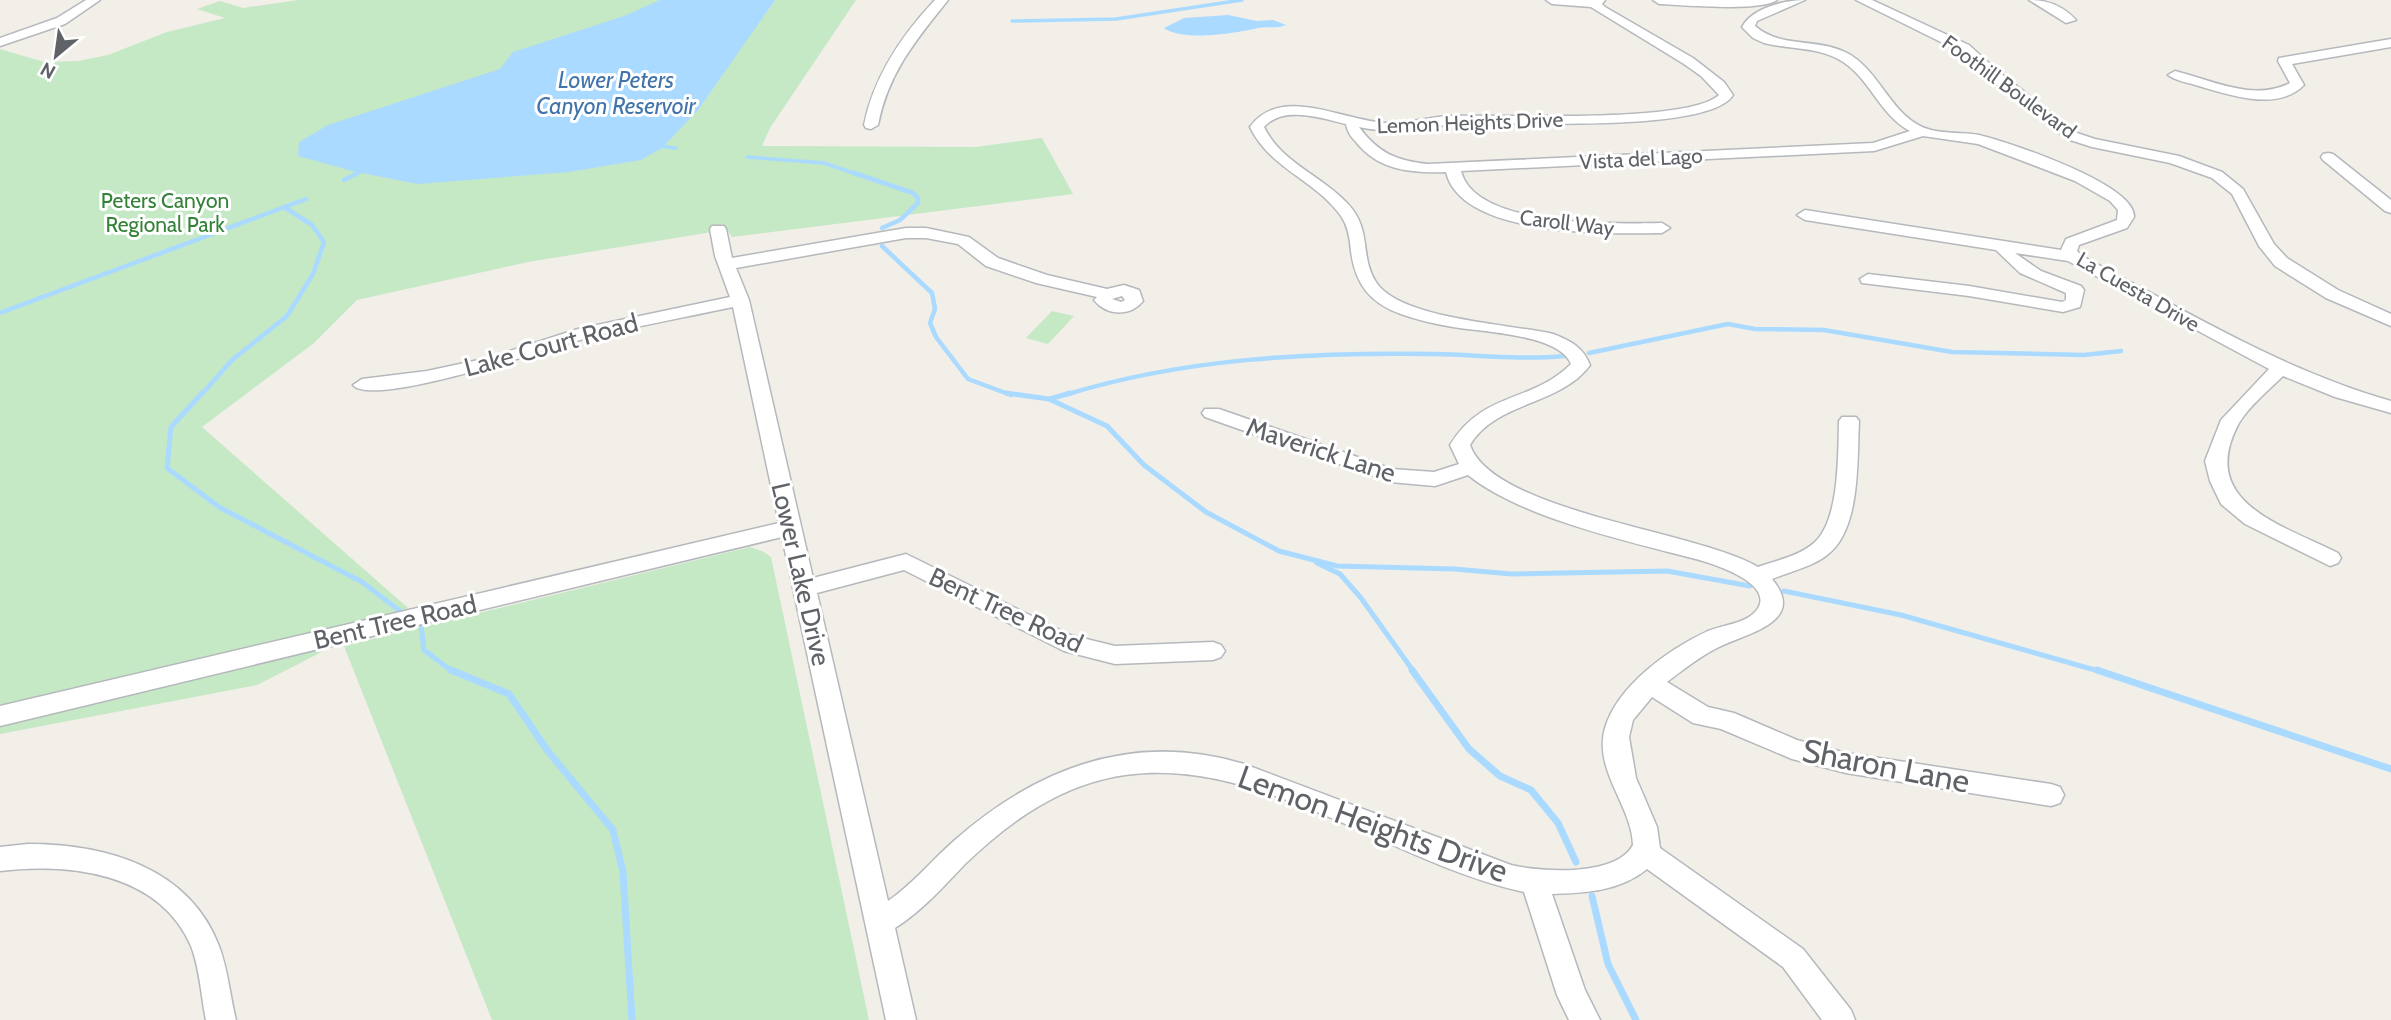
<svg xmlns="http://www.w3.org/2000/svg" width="2391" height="1020" font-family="Cabin,sans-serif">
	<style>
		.green { fill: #c5e8c5 }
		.water { fill: #aadaff }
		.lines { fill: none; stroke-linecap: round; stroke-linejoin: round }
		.stream-far3 { stroke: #aadaff; stroke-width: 3.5 }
		.stream-far2 { stroke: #aadaff; stroke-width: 4.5 }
		.stream-far1 { stroke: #aadaff; stroke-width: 5 }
		.stream { stroke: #aadaff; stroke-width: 7 }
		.minor-casing { stroke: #b5b8bc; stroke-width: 3 }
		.minor { fill: #fff; fill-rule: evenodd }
		.labels { text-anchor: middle; stroke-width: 6; stroke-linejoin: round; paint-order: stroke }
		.far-street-label { font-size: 21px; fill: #5f6368; stroke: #fff }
		.far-park-label { font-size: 21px; fill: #348238; stroke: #fff }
		.far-water-label { font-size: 23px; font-style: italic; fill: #4174aa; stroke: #fff }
		.street-label { font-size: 26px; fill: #5f6368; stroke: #fff }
		.near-street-label { font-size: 32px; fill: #5f6368; stroke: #fff }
	</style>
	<rect width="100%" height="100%" fill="#f1efe8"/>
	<g class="green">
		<polygon points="298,0 856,0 770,128 762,146 976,147 1042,138 1073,194 732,237 722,223 718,231 528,262 357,300 314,343 202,427 408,608 257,685 0,734 0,49 44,62 78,61 108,55 167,32 225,18 197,9 220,1 243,8"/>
		<polygon points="1052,311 1074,316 1048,344 1026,338"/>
		<polygon points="750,547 764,552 771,557 869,1020 492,1020 344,646"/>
	</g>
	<g class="water">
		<polygon points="660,0 775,0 698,110 662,148 641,160 569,172 418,184 356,172 298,156 299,142 328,125 500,69 513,52 624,16"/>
		<path d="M1228,15L1257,21L1273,20L1286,25C1276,29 1267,26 1258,28C1237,33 1183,42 1164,28L1184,18Z"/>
	</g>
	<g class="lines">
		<g class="stream-far3">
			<polyline points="1012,21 1116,19 1242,0"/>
			<polyline points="658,146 676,148"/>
			<polyline points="747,157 824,163 859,175"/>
			<polyline points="354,175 364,170"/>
		</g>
		<g class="stream-far2">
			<polyline points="854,173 913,193 918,198 918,203 900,220 882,228"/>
			<polyline points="344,180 358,173"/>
			<polyline points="882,246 932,293 935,309 930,323 936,337 968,379 1011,395"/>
			<polyline points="0,313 306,199"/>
			<polyline points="1589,353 1728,324 1755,329 1824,330 1952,352 2084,355 2121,351"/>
			<polyline points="201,395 232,360 287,316 313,274 324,242 312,225 284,207"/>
			<path d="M1065,395C1184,358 1312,352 1436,354C1479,355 1521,360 1564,356"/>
		</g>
		<g class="stream-far1">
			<polyline points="202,393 171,427 167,468 219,507 362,582 400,611"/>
			<polyline points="1006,393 1049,399 1107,426 1144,465 1206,512 1279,551 1337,566 1454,569 1512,574 1667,571 1750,586"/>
			<polyline points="1050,399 1070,393"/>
			<polyline points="1317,563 1340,574 1361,598 1414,672"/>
			<polyline points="1784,591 1901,615 2102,672"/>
			<polyline points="421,626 424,650 453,672"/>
		</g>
		<g class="stream">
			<polyline points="451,670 509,694 547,750 613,830 623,872 632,1020"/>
			<polyline points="1412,670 1469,749 1500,776 1531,790 1558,823 1576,862"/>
			<polyline points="2097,670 2391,769"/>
			<polyline points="1592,896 1608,964 1636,1020"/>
		</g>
		<defs>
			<g id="minor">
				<polygon points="86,0 100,0 65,24 0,46 0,38 57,18"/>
				<path d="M935,0H948C916,40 888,73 878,125L871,129L866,128L864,125C874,76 901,36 935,0Z"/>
				<path d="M1546,0H1605L1602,4L1605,7L1693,58L1724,82L1733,95C1710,133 1517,122 1471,123C1434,124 1397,136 1359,127C1378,153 1397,161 1428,164L1873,143L1910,131C1879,115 1869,75 1838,59C1816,47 1787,49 1764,43L1753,38L1742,27C1752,8 1784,0 1805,0L1757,21L1755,26C1780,48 1816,38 1845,52C1881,69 1891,120 1931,130C1947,134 1963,132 1979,135C2008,142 2136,184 2134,217L2127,228L2079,245L2077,251L2082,256C2183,309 2281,370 2391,401V413L2335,397L2283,376C2269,390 2249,406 2239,423C2196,502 2282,525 2338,553L2341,558L2338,563L2330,566L2245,524L2221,504L2210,481L2205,461L2221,420L2269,369L2068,261L2015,253L2041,271L2081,286L2084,290L2080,307L2063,312L1969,296L1862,283L1860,279L1868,274L1969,286L2062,302L2066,300V293L2020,273L1996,250L1805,220L1797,215L1805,210L2061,250L2066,239L2117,220L2118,210L2110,201L2075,181L1978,144L1923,136L1874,151L1461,171C1475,228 1616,224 1662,223L1670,228L1662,233C1610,234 1461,237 1446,172C1412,173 1379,171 1356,142C1351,137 1347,131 1346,124C1321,118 1283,105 1264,127C1282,163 1321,175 1347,203C1373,230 1359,256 1376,282C1399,319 1510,324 1553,334C1571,341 1583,347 1590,365C1560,406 1496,401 1470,445C1493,512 1698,531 1758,567C1775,561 1799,556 1814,543C1840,520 1838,454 1839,421L1842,417H1856L1859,421C1857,459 1861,530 1827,555C1812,567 1789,572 1772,579C1809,623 1743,634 1717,648C1699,657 1683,670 1667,682L1708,707L1734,713L1797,740L1846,753L2051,784L2060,787L2064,795L2060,803L2051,806L1846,773L1792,759L1721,729L1693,723L1652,697L1633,720L1629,737L1636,778L1657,827L1660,848L1803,949L1851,1010L1855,1020H1822L1783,967L1647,869C1620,891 1586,893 1552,894L1585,990L1600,1020H1569L1557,995L1524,892C1364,857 1206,708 1041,805C1013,821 988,842 965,864C943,887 922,911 895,928L916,1020H886L782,537L0,726V706L779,523L733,307C686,317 638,326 591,337C558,345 372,409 353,385L362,379L427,371L488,358L578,329L730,297L715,256L710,229L712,226H724L726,229L732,258L906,228H926L969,237L998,258L1047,275L1107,289L1124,285L1139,290L1143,301C1130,317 1107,316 1094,300L1097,297L1036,283L986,266L958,244L926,238H906L736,268L749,300L813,578L906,554L1070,635L1115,646L1213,642L1221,645L1225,651L1221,657L1213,660L1115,664L1064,651L904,570L817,593L888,901C913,884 932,860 955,840C1038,767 1135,731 1244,764L1511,865C1542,872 1616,877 1633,845C1632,806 1593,770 1605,728C1618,685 1669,649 1708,631C1722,625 1745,624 1756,611C1779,583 1708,562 1692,558C1626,541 1520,517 1468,475L1435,486L1390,482L1205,417L1202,413L1205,409H1219L1392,469L1434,472L1459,464L1450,445C1483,391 1532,403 1571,364C1559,334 1482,332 1453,327C1435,324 1418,320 1401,314C1370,303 1355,284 1351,251C1350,239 1348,226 1341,216C1316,180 1270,169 1250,127C1281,84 1343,121 1386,123C1407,124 1428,117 1449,116C1500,114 1688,124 1719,95L1701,76L1684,64L1591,7L1552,4ZM1122,296L1125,300L1121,302L1112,299Z"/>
				<path d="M1653,0H1777C1760,12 1683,5 1659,4Z"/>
				<polygon points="1856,0 1872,0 1969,45 2000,73 2077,133 2095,139 2179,156 2222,172 2243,189 2274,244 2287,258 2338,290 2391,314 2391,326 2326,298 2275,266 2259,246 2232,194 2212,178 2170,163 2092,147 2067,139 1990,79 1959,51"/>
				<path d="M2029,0C2048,0 2063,6 2076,20L2066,23Z"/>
				<path d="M2391,39V47L2292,64L2304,85C2277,112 2230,95 2199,86C2189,83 2176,81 2168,75L2175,71C2212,80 2253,102 2290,83L2278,61L2279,58Z"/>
				<polygon points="2328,153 2333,154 2391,200 2391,213 2385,211 2323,160 2321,157 2323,154"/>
				<path d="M28,844C105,844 189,867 219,946C228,970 230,996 236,1020H206C201,996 200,969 191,946C159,872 69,863 0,871V847Z"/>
			</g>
		</defs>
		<use href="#minor" class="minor-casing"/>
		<use href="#minor" class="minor"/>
	</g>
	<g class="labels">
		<g class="far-street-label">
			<text transform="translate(2009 87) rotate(36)" y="7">Foothill Boulevard</text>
			<text transform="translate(1470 123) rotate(-2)" y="7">Lemon Heights Drive</text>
			<text transform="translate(1641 159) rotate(-3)" y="7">Vista del Lago</text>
			<text transform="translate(1567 223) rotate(7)" y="7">Caroll Way</text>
			<text transform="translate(2138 292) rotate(30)" y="7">La Cuesta Drive</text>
		</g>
		<g class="far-park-label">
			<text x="165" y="208">Peters Canyon<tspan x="165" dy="24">Regional Park</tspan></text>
		</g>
		<g class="far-water-label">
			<text x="616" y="88">Lower Peters<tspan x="616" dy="26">Canyon Reservoir</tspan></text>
		</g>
		<g class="street-label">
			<text transform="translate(551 345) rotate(-15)" y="9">Lake Court Road</text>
			<text transform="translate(1321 450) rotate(18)" y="9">Maverick Lane</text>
			<text transform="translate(801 574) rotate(77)" y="9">Lower Lake Drive</text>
			<text transform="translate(1006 610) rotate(25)" y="9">Bent Tree Road</text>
			<text transform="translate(395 622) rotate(-13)" y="9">Bent Tree Road</text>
		</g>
		<g class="near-street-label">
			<text transform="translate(1886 766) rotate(11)" y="11">Sharon Lane</text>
			<text transform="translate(1373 824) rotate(20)" y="11">Lemon Heights Drive</text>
		</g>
	</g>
	<g transform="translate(56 56) rotate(209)" stroke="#ffffff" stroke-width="5" paint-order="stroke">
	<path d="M0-5L12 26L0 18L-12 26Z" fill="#5f6368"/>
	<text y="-10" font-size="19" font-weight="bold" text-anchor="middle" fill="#5f6368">N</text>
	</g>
</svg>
